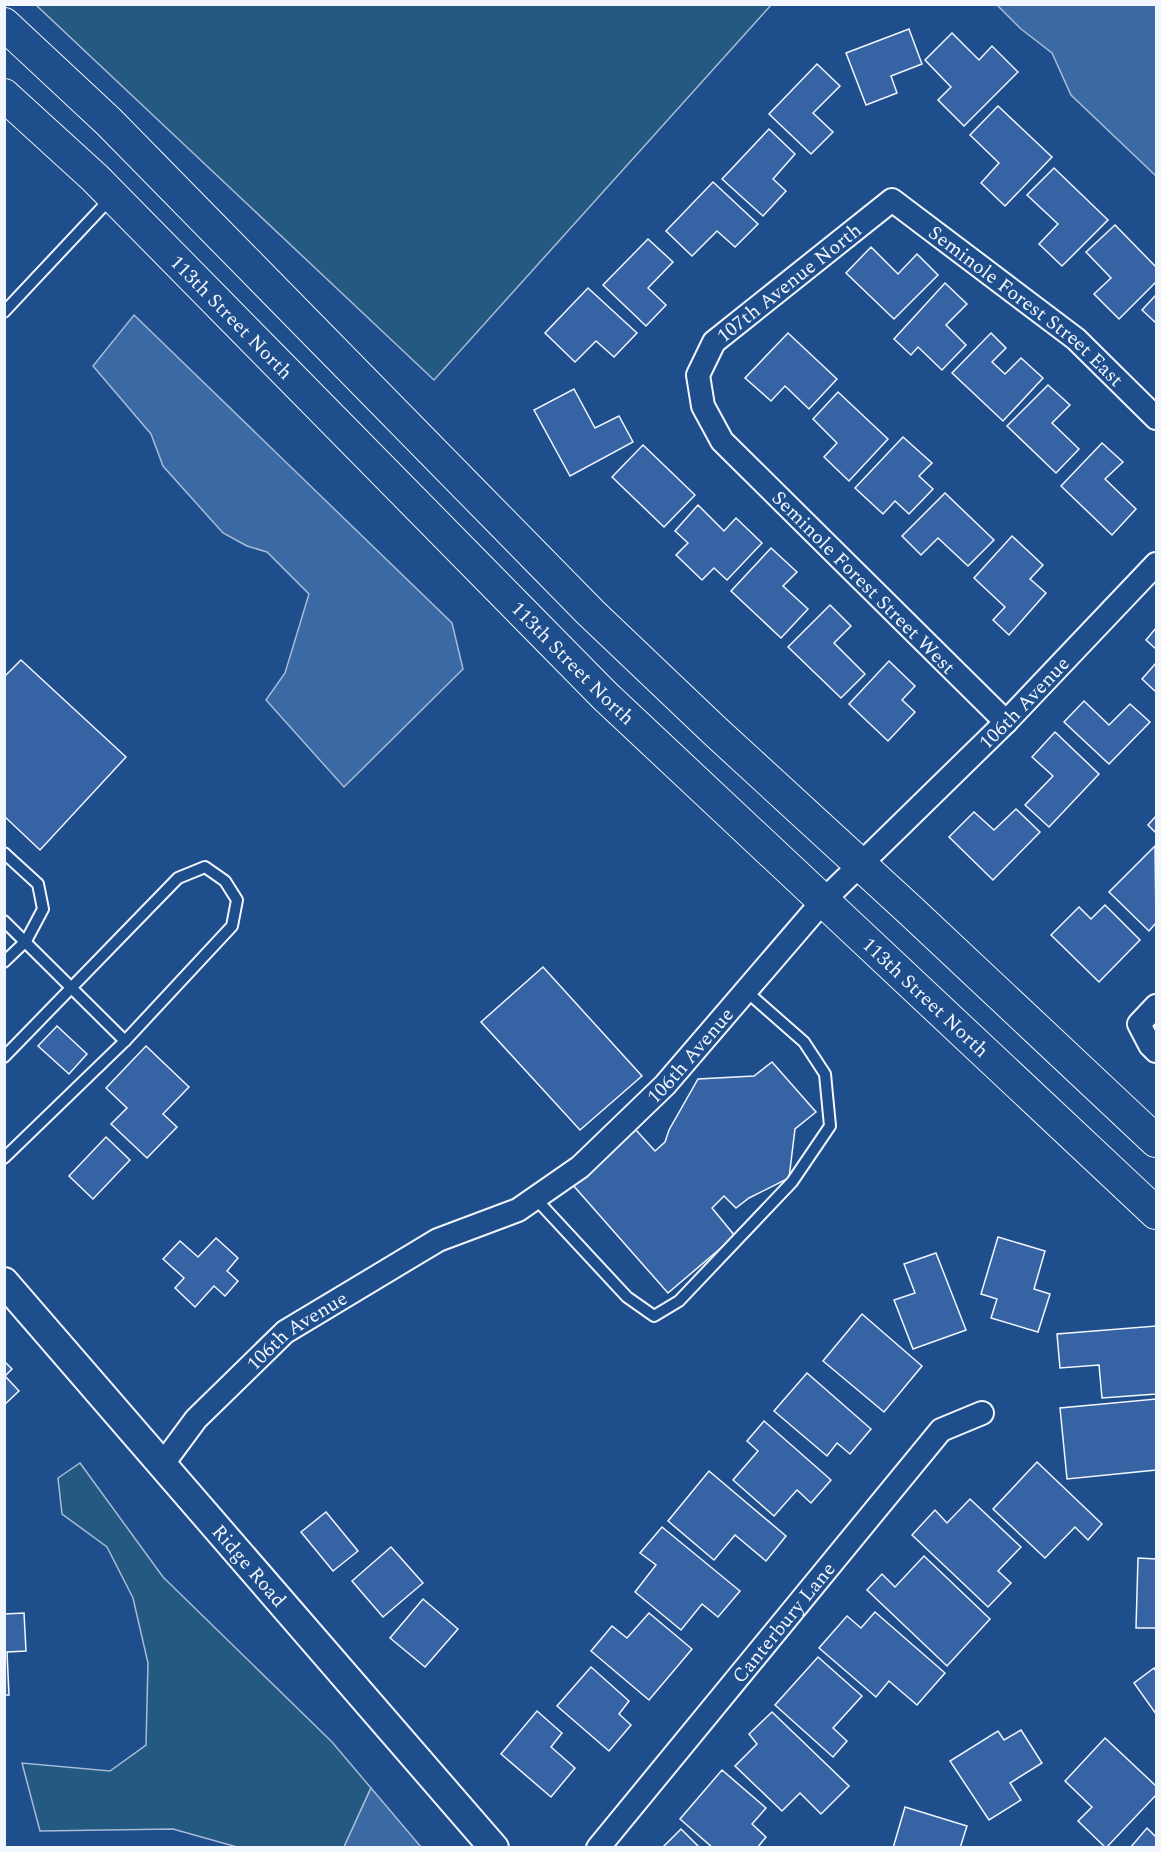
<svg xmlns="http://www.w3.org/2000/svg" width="1161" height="1852" font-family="Spectral,serif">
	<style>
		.green { fill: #245a82; stroke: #a8bbd7; stroke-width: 1.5 }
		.water { fill: #3b69a3; stroke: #a8bbd7; stroke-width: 1.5 }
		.building { fill: #3563a3; stroke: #f2f6ff; stroke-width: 1.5 }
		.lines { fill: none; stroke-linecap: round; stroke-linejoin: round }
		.service-casing { stroke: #f2f6ff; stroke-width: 14 }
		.minor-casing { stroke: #f2f6ff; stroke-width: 26 }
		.tertiary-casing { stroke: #f2f6ff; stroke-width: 32 }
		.secondary-casing { stroke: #f2f6ff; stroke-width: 34 }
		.service { stroke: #1f4e8c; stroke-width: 10 }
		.minor { stroke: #1f4e8c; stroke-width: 22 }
		.tertiary { stroke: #1f4e8c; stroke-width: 28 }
		.secondary { stroke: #1f4e8c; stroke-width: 32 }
		.labels { text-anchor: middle; stroke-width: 4.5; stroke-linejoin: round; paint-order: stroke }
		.street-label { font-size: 20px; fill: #f2f6ff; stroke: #1f4e8c }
	</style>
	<rect width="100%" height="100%" fill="#1f4e8c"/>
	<g class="green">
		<polygon points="36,5 771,5 434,380"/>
		<polygon points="80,1463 163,1577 332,1742 371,1788 344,1847 237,1847 173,1829 40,1831 22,1763 110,1771 146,1745 148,1663 133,1598 107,1547 62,1514 58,1478"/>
	</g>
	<g class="water">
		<polygon points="997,5 1156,5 1156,176 1071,95 1052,53 1021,29"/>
		<polygon points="134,315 452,623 463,669 344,787 266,700 285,673 309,594 267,552 247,546 223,533 163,466 151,434 93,366"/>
		<polygon points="371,1788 421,1847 344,1847"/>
	</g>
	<g class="building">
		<polygon points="909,29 922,64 891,76 897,93 866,105 846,53"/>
		<polygon points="952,33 979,60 992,46 1018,72 964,126 938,100 951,87 925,60"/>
		<polygon points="817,64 840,86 813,113 833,132 811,154 769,114"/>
		<polygon points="998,106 1052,157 1005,206 981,183 999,163 970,135"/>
		<polygon points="769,129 795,154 773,179 786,191 763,216 722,179"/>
		<polygon points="1054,168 1108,220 1062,266 1039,244 1058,224 1027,195"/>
		<polygon points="713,182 758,224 735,247 717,231 692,256 666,231"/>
		<polygon points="1115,225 1156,267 1156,282 1119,319 1094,294 1111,278 1086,252"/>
		<polygon points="648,239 673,262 648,288 666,305 646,326 603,285"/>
		<polygon points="871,247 898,274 917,254 938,275 894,319 846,273"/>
		<polygon points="945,283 967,304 946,325 966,345 942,370 918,347 911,355 894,339"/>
		<polygon points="588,288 637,333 614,357 596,341 575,362 545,333"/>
		<polygon points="1156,295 1156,323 1142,310"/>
		<polygon points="788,333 837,379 809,409 785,386 771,401 745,378"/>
		<polygon points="991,333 1006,348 992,362 1005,374 1021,358 1043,378 1003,421 952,373"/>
		<polygon points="1048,385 1070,405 1052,423 1079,449 1056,473 1007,426"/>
		<polygon points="574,389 595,428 619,416 633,442 570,476 534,410"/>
		<polygon points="838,392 888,439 849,481 824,457 837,443 813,419"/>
		<polygon points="903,437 932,463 919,476 933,489 909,514 895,501 883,514 855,488"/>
		<polygon points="1102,443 1123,462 1105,479 1136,509 1112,535 1061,486"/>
		<polygon points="643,445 695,495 664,527 612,477"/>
		<polygon points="945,493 994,540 968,566 938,538 921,555 902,536"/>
		<polygon points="698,505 724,531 736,518 762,543 727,580 714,568 702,580 676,555 688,543 675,531"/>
		<polygon points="1012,536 1043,565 1030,579 1046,593 1009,635 993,620 1005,607 974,578"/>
		<polygon points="771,548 797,572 783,586 808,609 781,638 731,591"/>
		<polygon points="830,605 851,626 834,643 865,674 841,698 788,647"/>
		<polygon points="1156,628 1156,649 1146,640"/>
		<polygon points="21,660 126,757 40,850 4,816 4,677"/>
		<polygon points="889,661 915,686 902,700 915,712 888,741 849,704"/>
		<polygon points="1156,663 1156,692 1142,679"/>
		<polygon points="1084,701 1109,725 1130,704 1150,722 1109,764 1064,722"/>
		<polygon points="1055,732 1099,774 1049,827 1025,805 1053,776 1032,757"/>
		<polygon points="1016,809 1040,832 993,880 949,837 974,812 994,830"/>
		<polygon points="1156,816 1156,833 1148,825"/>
		<polygon points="1155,846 1156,923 1149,931 1109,892"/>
		<polygon points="1105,905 1140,940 1099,982 1051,935 1079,907 1091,919"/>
		<polygon points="543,967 642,1076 580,1130 481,1022"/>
		<polygon points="57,1026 87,1054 69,1074 38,1046"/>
		<polygon points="146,1046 189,1087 163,1114 177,1127 147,1158 111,1124 127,1108 106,1088"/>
		<polygon points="772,1062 816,1112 795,1129 789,1178 749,1198 736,1208 724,1196 712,1208 735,1236 668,1293 572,1184 636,1130 655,1151 665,1142 669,1130 698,1079 754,1076"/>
		<polygon points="106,1137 130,1160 93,1199 69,1176"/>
		<polygon points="998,1237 1045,1251 1034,1289 1050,1294 1038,1332 991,1318 997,1299 981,1294"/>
		<polygon points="216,1238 238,1258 227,1271 238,1281 225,1296 214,1286 195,1307 175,1288 184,1278 163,1259 180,1241 198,1257"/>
		<polygon points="936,1253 966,1330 913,1349 894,1300 915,1293 904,1264"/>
		<polygon points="862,1314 922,1366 884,1412 823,1361"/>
		<polygon points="1156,1326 1156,1394 1102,1398 1099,1365 1060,1368 1057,1334"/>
		<polygon points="4,1361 12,1369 5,1376 19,1391 4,1405"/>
		<polygon points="807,1373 871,1429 850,1454 837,1443 827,1456 774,1411"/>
		<polygon points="1156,1399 1156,1470 1067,1479 1060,1408"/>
		<polygon points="764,1421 831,1480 811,1503 797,1490 774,1516 733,1480 758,1451 747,1441"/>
		<polygon points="1037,1462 1102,1524 1088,1540 1075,1527 1045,1558 993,1509"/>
		<polygon points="709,1471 786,1536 766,1561 735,1535 714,1560 668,1521"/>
		<polygon points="970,1499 1021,1547 998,1571 1011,1583 988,1607 912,1535 935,1510 947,1523"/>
		<polygon points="326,1512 358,1551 333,1571 301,1532"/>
		<polygon points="662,1527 740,1591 718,1617 702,1604 681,1630 635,1592 656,1565 640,1553"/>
		<polygon points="391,1547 423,1583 383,1617 352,1581"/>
		<polygon points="924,1556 990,1619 947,1666 867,1590 882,1574 895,1587"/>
		<polygon points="1138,1558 1156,1559 1156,1628 1136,1628"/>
		<polygon points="423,1599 458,1629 425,1667 390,1638"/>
		<polygon points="875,1612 945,1673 917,1705 889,1681 876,1697 819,1648 847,1616 861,1628"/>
		<polygon points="24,1613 26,1651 7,1652 9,1695 4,1695 4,1614"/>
		<polygon points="649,1613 692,1649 649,1700 591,1651 612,1626 627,1638"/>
		<polygon points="818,1657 862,1696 833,1728 847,1741 833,1757 775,1705"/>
		<polygon points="591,1667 629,1701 619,1714 631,1725 609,1751 557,1706"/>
		<polygon points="1154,1668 1156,1671 1156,1714 1134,1683"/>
		<polygon points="537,1711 562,1733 551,1747 575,1768 551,1797 501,1754"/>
		<polygon points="772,1712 849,1786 821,1814 800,1793 782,1811 735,1766 757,1744 749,1734"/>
		<polygon points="1021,1730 1042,1763 1010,1783 1021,1800 989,1820 950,1761 998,1731 1004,1740"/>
		<polygon points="1105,1738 1156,1786 1156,1795 1106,1848 1078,1821 1092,1807 1065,1781"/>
		<polygon points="722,1770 766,1808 752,1824 766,1837 757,1848 713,1848 680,1819"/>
		<polygon points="905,1807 967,1826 960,1848 893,1848"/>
		<polygon points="1147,1828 1156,1837 1156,1848 1130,1848"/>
		<polygon points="681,1829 700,1848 662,1848"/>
	</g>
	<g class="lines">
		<defs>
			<g id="service">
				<polyline points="4,312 111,198"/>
				<polyline points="4,853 38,884 43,909 26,941 4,962"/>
				<polyline points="4,921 125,1041 4,1158"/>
				<polyline points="4,1057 178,878 205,867 225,881 237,900 232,926 125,1041"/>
				<polyline points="535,1198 627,1297 654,1316 679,1301 792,1182 830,1126 825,1074 804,1042 746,991"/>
			</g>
			<g id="minor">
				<path id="s1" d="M1006,722L722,441L703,406L698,375L714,342L892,200L1076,339L1156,418"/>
				<polyline points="1156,1006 1139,1024 1150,1045 1156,1051"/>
				<path id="s2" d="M162,1465L196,1419L285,1332L438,1240L518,1210L580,1167L665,1085L823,901L1006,722L1156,564"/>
				<path id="s3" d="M598,1848L941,1430L982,1413"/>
			</g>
			<g id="tertiary">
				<path id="s4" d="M4,1282L494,1848"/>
			</g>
			<g id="secondary">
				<polyline points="4,24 109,122 591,613 715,731 911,911 1156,1141"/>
				<path id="s5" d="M4,95L95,178L605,696L1156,1213"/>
			</g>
		</defs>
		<use href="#service" class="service-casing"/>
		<use href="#minor" class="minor-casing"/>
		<use href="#tertiary" class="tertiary-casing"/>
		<use href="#secondary" class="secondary-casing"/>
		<use href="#service" class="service"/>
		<use href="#minor" class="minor"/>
		<use href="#tertiary" class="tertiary"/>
		<use href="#secondary" class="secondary"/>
	</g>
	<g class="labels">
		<g class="street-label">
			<text dy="7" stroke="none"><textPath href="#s1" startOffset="603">107th Avenue North</textPath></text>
			<text dy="7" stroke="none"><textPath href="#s1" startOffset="906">Seminole Forest Street East</textPath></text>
			<text dy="7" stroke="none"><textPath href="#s5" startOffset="318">113th Street North</textPath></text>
			<text transform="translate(864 582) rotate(45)" y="7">Seminole Forest Street West</text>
			<text dy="7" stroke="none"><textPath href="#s5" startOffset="804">113th Street North</textPath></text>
			<text dy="7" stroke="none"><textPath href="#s2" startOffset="1164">106th Avenue</textPath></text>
			<text dy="7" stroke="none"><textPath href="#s5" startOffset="1290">113th Street North</textPath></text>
			<text dy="7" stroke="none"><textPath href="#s2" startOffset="678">106th Avenue</textPath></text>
			<text dy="7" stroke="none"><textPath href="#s2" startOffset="192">106th Avenue</textPath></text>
			<text dy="7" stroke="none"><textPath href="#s4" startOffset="375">Ridge Road</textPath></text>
			<text dy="7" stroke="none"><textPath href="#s3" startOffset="292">Canterbury Lane</textPath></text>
		</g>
	</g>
	<rect width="1161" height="1852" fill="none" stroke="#f2f6ff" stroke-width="12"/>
</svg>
